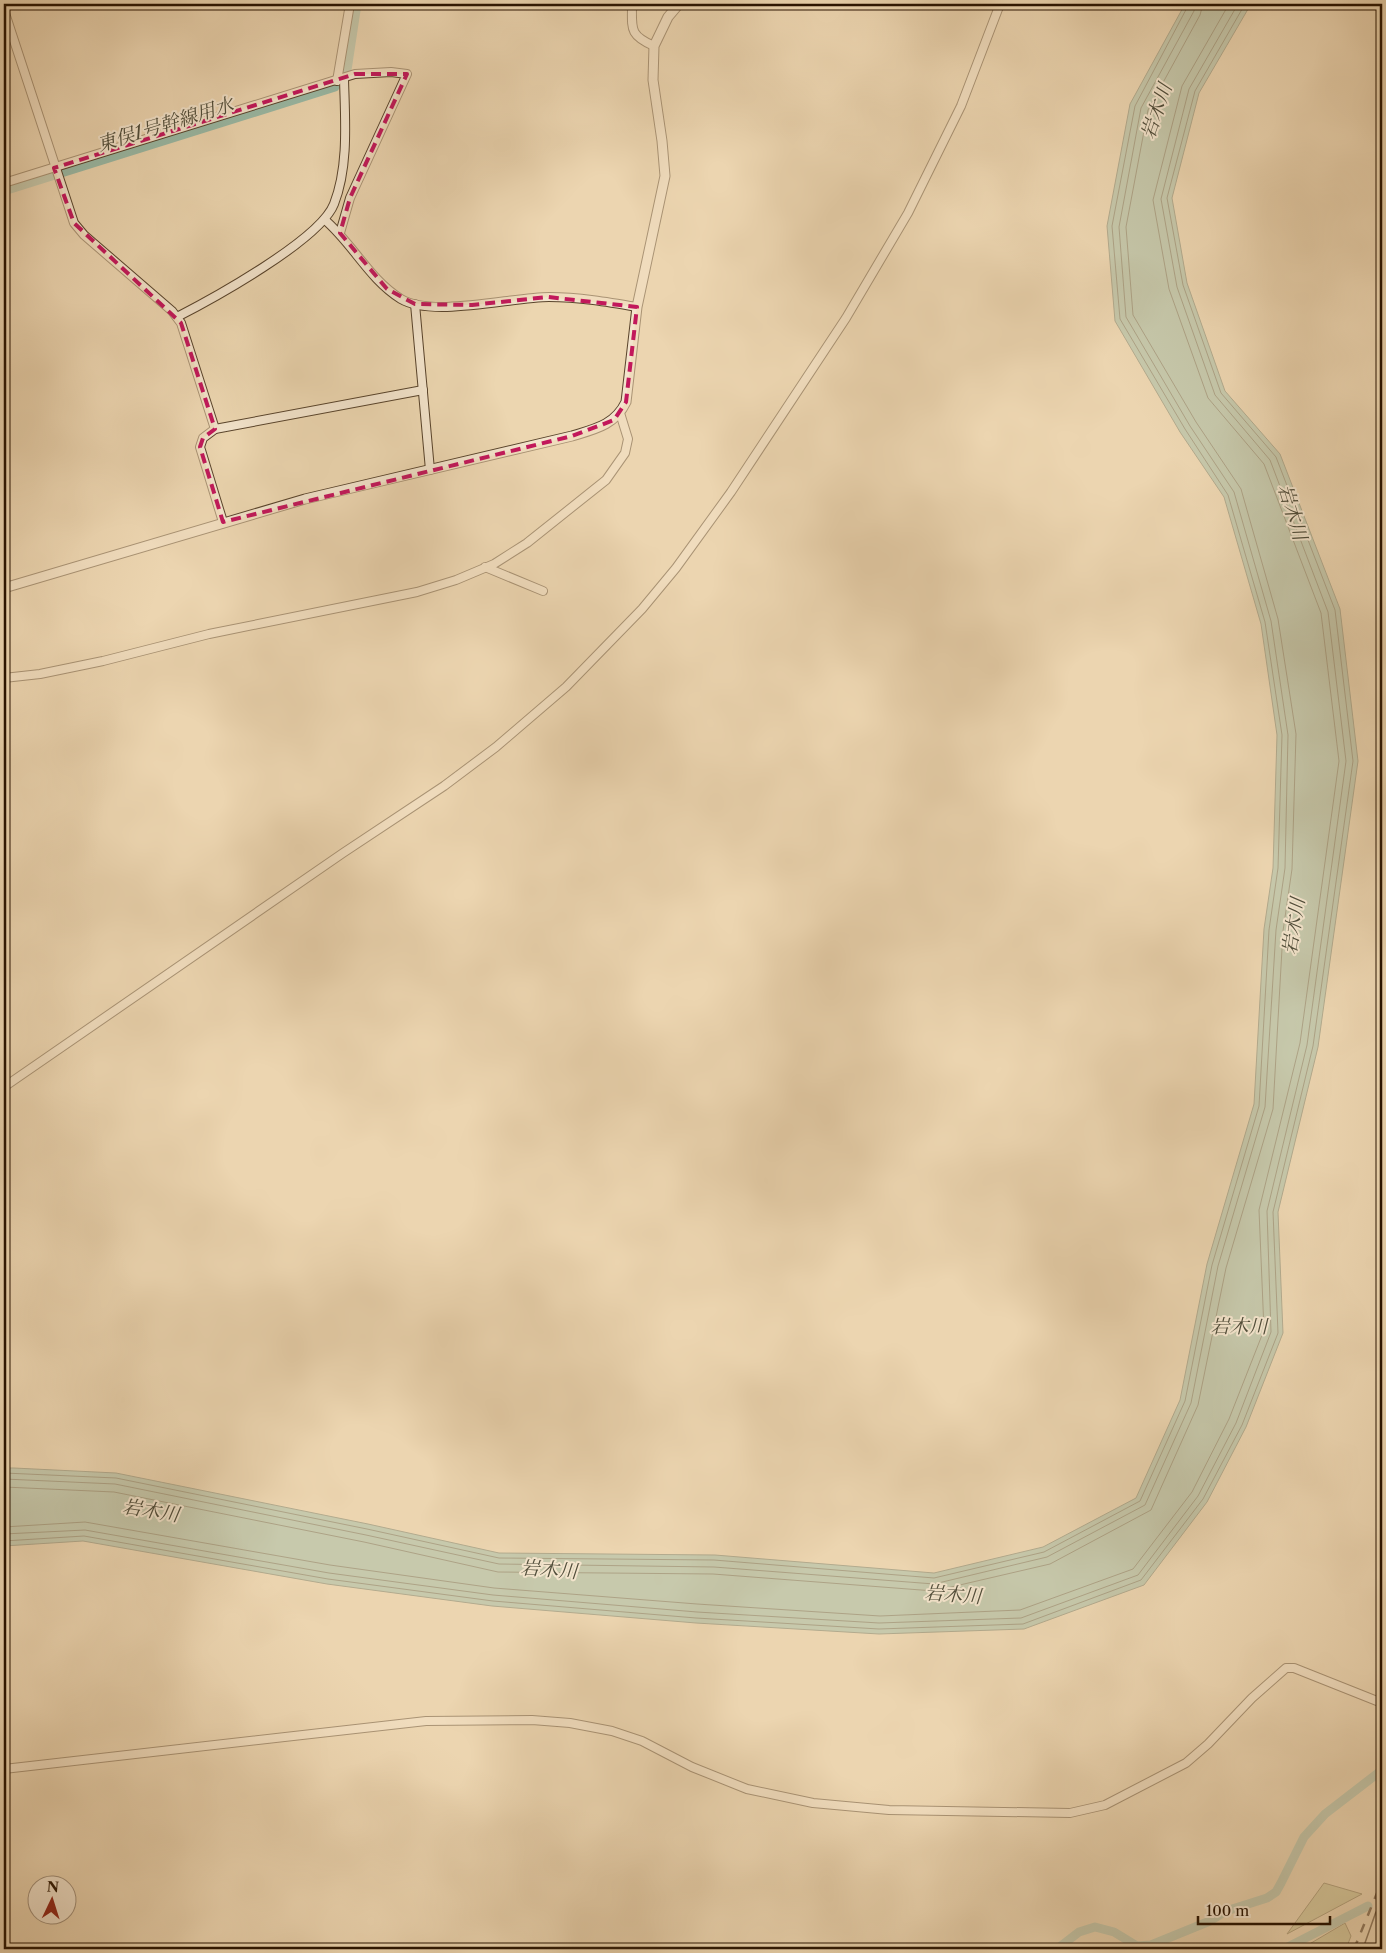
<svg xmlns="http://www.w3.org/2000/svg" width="1386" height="1953" font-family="'Libre Caslon Text','Noto Serif JP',serif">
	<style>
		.green { fill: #bebc87; stroke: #736844 }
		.water { fill: #9abaa6; stroke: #6c7764 }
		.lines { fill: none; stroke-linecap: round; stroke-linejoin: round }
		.shore { stroke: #616653; stroke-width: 1 }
		.canal { stroke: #9abaa6; stroke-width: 9 }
		.minor-casing { stroke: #59442c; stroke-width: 10 }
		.tertiary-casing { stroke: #59442c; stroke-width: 11 }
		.trunk-casing { stroke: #281300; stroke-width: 15 }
		.minor { stroke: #f3e4cc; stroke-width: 8 }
		.tertiary { stroke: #f3e4cc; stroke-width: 9 }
		.trunk { stroke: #ecd6b0; stroke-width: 12 }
		.rail { stroke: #281300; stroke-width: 2.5; stroke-dasharray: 9 9; stroke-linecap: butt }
		.marked { fill: none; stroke: #c2185b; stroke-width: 4; stroke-dasharray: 10 6; stroke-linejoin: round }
		.labels { text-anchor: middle; stroke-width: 4; stroke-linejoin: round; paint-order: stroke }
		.water-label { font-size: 19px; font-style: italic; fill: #504d3a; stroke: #f3e4cc }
	</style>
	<rect width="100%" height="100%" fill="#ecd6b0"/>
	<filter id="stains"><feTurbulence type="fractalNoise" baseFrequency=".004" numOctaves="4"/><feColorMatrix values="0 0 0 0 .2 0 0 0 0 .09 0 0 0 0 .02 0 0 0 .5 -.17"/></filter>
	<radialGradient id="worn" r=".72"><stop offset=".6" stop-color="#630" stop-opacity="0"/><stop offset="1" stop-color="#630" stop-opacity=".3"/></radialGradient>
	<g class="green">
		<polygon points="1324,1883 1362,1894 1287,1934"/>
		<polygon points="1345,1923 1351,1936 1346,1949 1301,1949"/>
	</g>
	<polygon class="water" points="1185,4 1251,4 1199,93 1172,198 1187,283 1225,391 1280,454 1340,609 1358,761 1318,1047 1278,1212 1283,1333 1246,1427 1207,1502 1144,1585 1024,1629 879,1634 696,1623 492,1606 327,1584 83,1541 4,1546 4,1468 14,1468 116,1473 368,1524 499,1553 715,1555 934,1573 1043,1547 1136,1498 1180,1400 1207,1264 1254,1104 1264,929 1273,868 1277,735 1261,624 1224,497 1180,432 1115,321 1107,226 1130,104"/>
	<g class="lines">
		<g class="shore">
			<polyline points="4,1473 116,1478 367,1529 499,1558 714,1560 934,1578 1044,1552 1140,1501 1185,1401 1212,1265 1259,1106 1269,930 1278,868 1282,735 1265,622 1228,495 1185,429 1120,319 1112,226 1135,106 1189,4"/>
			<polyline points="4,1479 115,1484 366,1535 499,1564 714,1567 934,1584 1047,1557 1145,1505 1191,1403 1218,1266 1265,1107 1276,930 1285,868 1288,735 1271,621 1234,492 1190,426 1126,317 1119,227 1141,108 1194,11 1195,4"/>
			<polyline points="4,1487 114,1492 364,1542 498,1572 713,1574 934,1591 1050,1564 1151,1510 1198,1405 1226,1268 1273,1109 1283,931 1292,869 1296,734 1278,619 1241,489 1196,422 1133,315 1126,227 1148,110 1200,15 1203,4"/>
			<polyline points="4,1527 85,1522 330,1565 494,1588 697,1604 880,1616 1020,1610 1133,1569 1192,1492 1229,1419 1264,1330 1259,1210 1300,1043 1339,761 1321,613 1264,464 1208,398 1169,289 1153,200 1182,86 1229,4"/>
			<polyline points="4,1534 85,1530 329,1573 493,1595 697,1612 879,1623 1021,1618 1138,1575 1198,1496 1236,1423 1271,1332 1267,1211 1307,1045 1346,761 1328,612 1270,460 1215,395 1177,287 1161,199 1189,89 1238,4"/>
			<polyline points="4,1541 84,1536 328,1579 493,1601 696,1618 879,1629 1023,1624 1141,1580 1203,1499 1242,1425 1278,1333 1273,1212 1313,1046 1353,761 1335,610 1276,457 1221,393 1183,285 1167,198 1195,91 1245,4"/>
		</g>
		<g class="canal">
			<polyline points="347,70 357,4"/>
			<polyline points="4,191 335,87"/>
			<polyline points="1380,1896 1381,1896"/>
			<polyline points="1057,1949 1079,1932 1095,1927 1114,1932 1137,1946 1151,1945 1210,1921 1226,1911 1267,1898 1276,1892 1281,1883 1304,1837 1325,1814 1382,1770"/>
			<polyline points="1284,1949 1368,1906"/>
		</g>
		<defs>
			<g id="minor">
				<path d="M632,4C632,29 629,35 654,46"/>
				<polyline points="4,10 74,223 84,235 172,311 181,323 215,429 203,438 200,447 223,522"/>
				<polyline points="337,81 350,4"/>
				<polyline points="4,183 355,74 391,72 407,74 350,198 340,233"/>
				<path d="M325,220C353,244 369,279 401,299C433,318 512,297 549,297C579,297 608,302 637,307"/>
				<polyline points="415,304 430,470"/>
				<path d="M177,317C212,299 320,240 334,204C349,166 345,119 344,79"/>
				<polyline points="215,429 423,390"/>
				<polyline points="485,567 543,591"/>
				<polyline points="4,678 40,674 103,661 209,634 417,592 456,580 494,564 527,543 606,480 625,453 628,439 620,413"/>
				<polyline points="4,1087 343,853 444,786 496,747 566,687 642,609 676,568 731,492 846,318 908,213 961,106 1000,4"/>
				<polyline points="4,1769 426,1721 532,1720 570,1723 612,1731 642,1741 692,1767 747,1789 813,1803 889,1810 1070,1813 1105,1805 1186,1763 1208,1744 1252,1698 1286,1668 1294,1668 1382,1703"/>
			</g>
			<path id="tertiary" d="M4,588L305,499L572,436C595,429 615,425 626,402L637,307L665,176L662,141L653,80L654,46L668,17L679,4"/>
			<polyline id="trunk" points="1370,1949 1382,1915"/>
		</defs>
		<use href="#minor" class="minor-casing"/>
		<use href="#tertiary" class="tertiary-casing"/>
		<use href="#trunk" class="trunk-casing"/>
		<use href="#minor" class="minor"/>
		<use href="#tertiary" class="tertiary"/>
		<use href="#trunk" class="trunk"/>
		<polyline class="rail" points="1354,1949 1382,1881"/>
	</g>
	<path d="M0 0H1386V1953H0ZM355,74H407L350,198L340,233L387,289L415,304L472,305L548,297L637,307L626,402L614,420L572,436L223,522L200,447L203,438L215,429L181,323L74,223L54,168Z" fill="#ecd6b0" fill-opacity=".55" fill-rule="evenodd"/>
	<path class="marked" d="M355,74H407L350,198L340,233L387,289L415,304L472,305L548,297L637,307L626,402L614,420L572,436L223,522L200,447L203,438L215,429L181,323L74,223L54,168Z"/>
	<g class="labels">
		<g class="water-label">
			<text transform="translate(1156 111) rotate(-71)" y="7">岩木川</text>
			<text transform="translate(165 124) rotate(-17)" y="7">東俣1号幹線用水</text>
			<text transform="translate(1293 512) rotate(73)" y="7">岩木川</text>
			<text transform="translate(1293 926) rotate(-81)" y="7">岩木川</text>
			<text x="1239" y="1333">岩木川</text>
			<text transform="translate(151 1510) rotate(9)" y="7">岩木川</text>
			<text transform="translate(549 1569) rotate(4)" y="7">岩木川</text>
			<text transform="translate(953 1594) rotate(4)" y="7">岩木川</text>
		</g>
	</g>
	<rect width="1386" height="1953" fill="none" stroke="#ecd6b0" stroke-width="20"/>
	<rect x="5" y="5" width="1376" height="1943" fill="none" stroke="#281300" stroke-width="2.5"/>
	<rect x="10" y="10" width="1366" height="1933" fill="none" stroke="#281300"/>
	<g transform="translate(52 1900) rotate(4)"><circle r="24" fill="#f3e4cc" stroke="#a2907a"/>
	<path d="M0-4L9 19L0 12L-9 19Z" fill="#8f2418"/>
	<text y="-8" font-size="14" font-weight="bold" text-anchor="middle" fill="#281300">N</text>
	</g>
	<path d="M1198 1916v8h132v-8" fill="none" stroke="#281300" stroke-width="2.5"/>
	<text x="1206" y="1916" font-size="15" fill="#281300" stroke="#f3e4cc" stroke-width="4" paint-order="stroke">100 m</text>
	<rect width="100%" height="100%" filter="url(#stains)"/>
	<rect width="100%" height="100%" fill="url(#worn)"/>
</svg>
